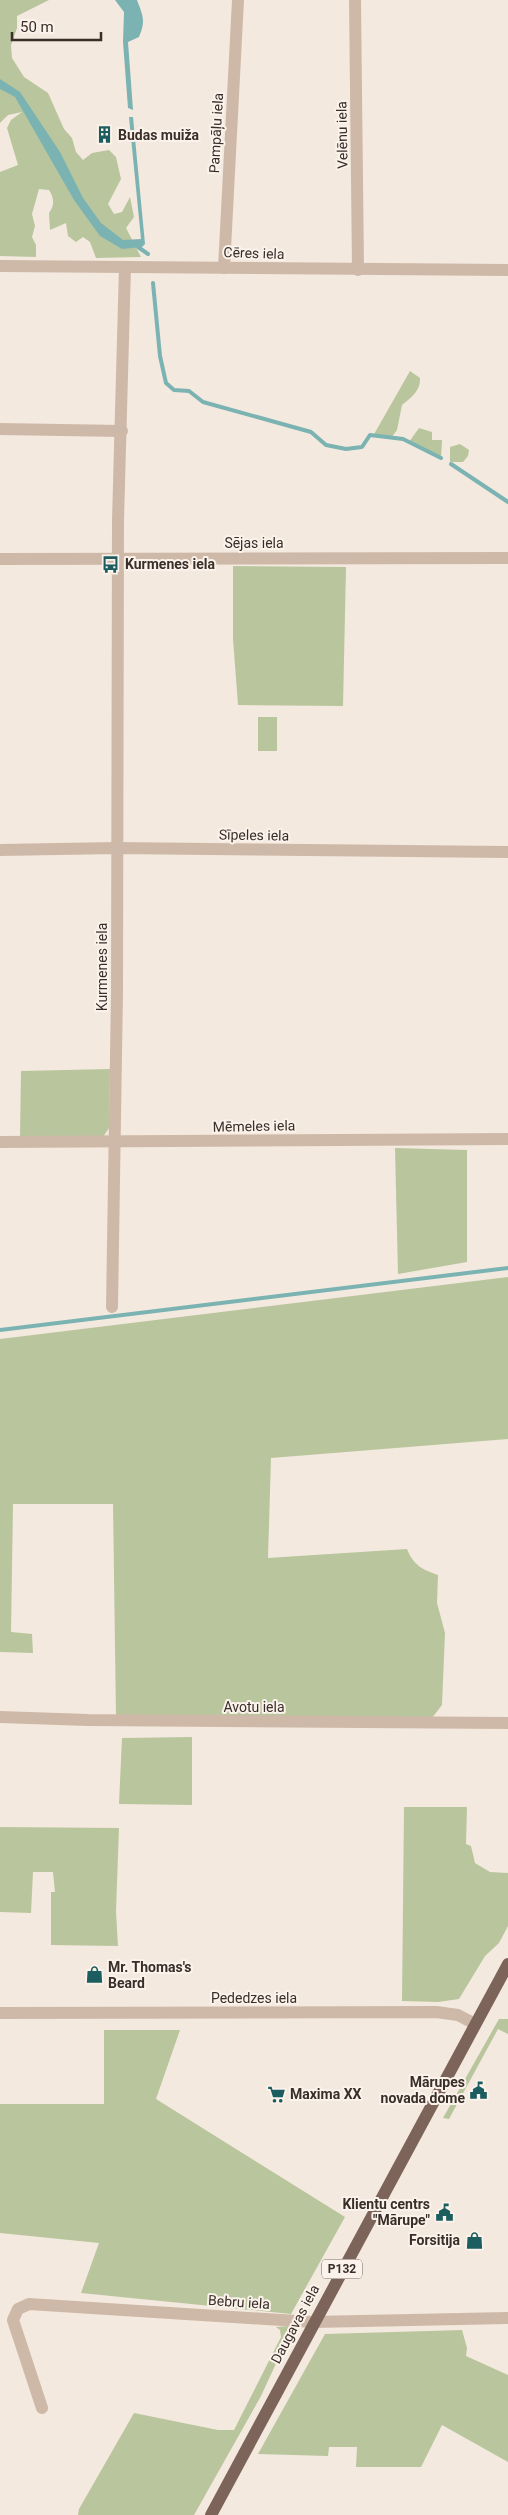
<svg xmlns="http://www.w3.org/2000/svg" width="508" height="2515" font-family="Roboto,sans-serif">
	<style>
		.green { fill: #b9c59d }
		.water { fill: #7bb3b3 }
		.lines { fill: none; stroke-linecap: round; stroke-linejoin: round }
		.stream { stroke: #7bb3b3; stroke-width: 4 }
		.minor { stroke: #ceb9a9; stroke-width: 12 }
		.major { stroke: #7d645a; stroke-width: 12 }
		.labels { text-anchor: middle; stroke-width: 4; stroke-linejoin: round; paint-order: stroke }
		.shield { fill: #fbf3eb; stroke: #746963; stroke-width: 1 }
		.shield-label { font-size: 12px; font-weight: bold; fill: #3a2e29 }
		.street-label { font-size: 14px; fill: #3a2e29; stroke: #fbf3eb }
		.poi-label { font-size: 14px; font-weight: bold; fill: #3a2e29; stroke: #fbf3eb; text-anchor: start }
	</style>
	<rect width="100%" height="100%" fill="#f4e9de"/>
	<g class="green">
		<path d="M0,0H49L17,16V28L11,45L12,58L24,77L48,93L64,129L72,138L76,152L83,160L92,153L109,150L116,157L121,179L108,204L114,214L122,212L130,197L134,217L126,228L141,257L96,258L90,242L83,237L76,242L68,236L66,223L50,230L49,213C55,205 54,198 49,190L39,189L32,214L35,226L32,237L36,245V257L0,256V172L18,165L7,128L11,120L22,112L8,115L0,123Z"/>
		<path d="M410,371L420,378C421,390 411,398 402,405L397,430L391,438L373,436Z"/>
		<polygon points="419,428 432,432 432,440 442,440 441,458 409,442"/>
		<polygon points="460,444 469,450 468,456 463,462 450,462 450,447"/>
		<polygon points="233,566 346,567 343,706 238,705 233,639"/>
		<rect x="258" y="717" width="19" height="34"/>
		<polygon points="110,1069 109,1128 103,1137 20,1137 21,1071"/>
		<polygon points="395,1148 467,1150 467,1262 398,1274"/>
		<path d="M508,1277V1439L271,1458L268,1558L407,1549C413,1565 423,1570 438,1575L437,1603L445,1633L442,1705L432,1718L116,1717L113,1504H13L11,1632L32,1634L33,1653L0,1652V1339Z"/>
		<polygon points="192,1737 192,1805 119,1804 122,1738"/>
		<polygon points="404,1807 467,1807 466,1844 471,1846 475,1863 490,1872 508,1873 508,1926 499,1943 485,1956 459,1999 438,2002 402,2001"/>
		<polygon points="0,1827 119,1828 116,1911 118,1946 51,1945 51,1892 55,1892 53,1872 33,1872 31,1913 0,1912"/>
		<polygon points="499,2019 508,2019 508,2034 498,2029 449,2119 443,2118"/>
		<polygon points="104,2030 180,2030 156,2099 345,2217 291,2314 81,2293 99,2243 0,2233 0,2104 104,2104"/>
		<polygon points="290,2326 292,2329 261,2396 194,2515 78,2515 79,2509 134,2413 218,2430 234,2430 281,2337 280,2330 276,2327"/>
		<polygon points="462,2330 467,2348 466,2356 508,2375 508,2462 442,2425 421,2467 356,2467 357,2447 329,2447 328,2456 258,2454 325,2334"/>
	</g>
	<g class="water">
		<path d="M115,0H137C143,16 146,21 139,37L128,42L133,110L128,108L123,42L124,12Z"/>
		<polygon points="0,79 20,92 60,152 83,198 101,223 123,240 141,239 129,117 133,117 145,244 142,247 122,249 100,236 74,200 15,97 0,89"/>
	</g>
	<g class="lines">
		<g class="stream">
			<polyline points="138,247 148,254"/>
			<polyline points="153,283 160,356 166,383 174,390 189,391 203,402 311,432 326,445 346,449 362,447 370,435 403,439 441,458"/>
			<polyline points="451,464 508,502"/>
			<polyline points="0,1330 508,1268"/>
		</g>
		<g class="minor">
			<polyline points="355,0 358,270"/>
			<polyline points="0,266 508,270"/>
			<polyline points="224,268 238,0"/>
			<polyline points="0,429 122,431"/>
			<polyline points="0,559 508,558"/>
			<polyline points="0,850 116,848 508,852"/>
			<polyline points="0,1142 508,1139"/>
			<polyline points="112,1307 117,992 118,520 125,267"/>
			<polyline points="0,1717 88,1720 508,1723"/>
			<polyline points="0,2013 436,2012 458,2015 475,2024"/>
			<polyline points="42,2408 13,2320 18,2309 29,2304 313,2322 508,2318"/>
		</g>
		<polyline class="major" points="211,2515 508,1964"/>
	</g>
	<defs>
		<symbol id="building-bare" viewBox="-9 -9 18 18"><path d="M-4-6H4V6H1V3H-1V6H-4ZM-2.5-4.3h1.7v1.8h-1.7ZM.8-4.3h1.7v1.8H.8ZM-2.5-1h1.7V.8h-1.7ZM.8-1h1.7V.8H.8Z" fill="#1c5d5f" stroke="#fbf3eb" stroke-width="2.5" paint-order="stroke"/></symbol>
		<symbol id="bus-bare" viewBox="-9 -9 18 18"><path d="M-5-6H5V4H4V6H2V4H-2V6H-4V4H-5ZM-3.5-4V0h7V-4ZM-3.5 1.2v1.5H-2V1.2ZM2 1.2v1.5H3.5V1.2Z" fill="#1c5d5f" stroke="#fbf3eb" stroke-width="2.5" paint-order="stroke"/></symbol>
		<symbol id="shop-bare" viewBox="-9 -9 18 18"><path d="M-5-2.5h2.3a2.7 3.5 0 0 1 5.4 0H5L5.5 6h-11ZM-1.5-2.5h3a1.5 2.3 0 0 0-3 0Z" fill="#1c5d5f" stroke="#fbf3eb" stroke-width="2.5" paint-order="stroke"/></symbol>
		<symbol id="civic-bare" viewBox="-9 -9 18 18"><path d="M-.6-6.5H3V-4.5H.6V-3L4-1V1h2V6H-6V1h2V-1L-.6-3ZM-1.2 2.5V6h2.4V2.5Z" fill="#1c5d5f" stroke="#fbf3eb" stroke-width="2.5" paint-order="stroke"/></symbol>
		<symbol id="supermarket-bare" viewBox="-9 -9 18 18"><path d="M-6-5.5h2.5l.6 2H6L4.5 2H-2.5L-4.4-4H-6ZM-1.5 3.2a1.3 1.3 0 1 0 .1 0ZM3 3.2a1.3 1.3 0 1 0 .1 0Z" fill="#1c5d5f" stroke="#fbf3eb" stroke-width="2.5" paint-order="stroke"/></symbol>
	</defs>
	<g fill-rule="evenodd">
		<use href="#building-bare" x="92" y="122" width="25" height="25"/>
		<use href="#bus-bare" x="98" y="552" width="25" height="25"/>
		<use href="#shop-bare" x="82" y="1962" width="25" height="25"/>
		<use href="#civic-bare" x="466" y="2078" width="25" height="25"/>
		<use href="#supermarket-bare" x="264" y="2082" width="25" height="25"/>
		<use href="#civic-bare" x="432" y="2200" width="25" height="25"/>
		<use href="#shop-bare" x="462" y="2228" width="25" height="25"/>
	</g>
	<g class="labels">
		<rect class="shield" x="322" y="2259.5" width="40" height="19" rx="4"/>
		<g class="shield-label">
			<text x="342" y="2273">P132</text>
		</g>
		<g class="street-label">
			<text transform="translate(216 133) rotate(-87)" y="5">Pampāļu iela</text>
			<text transform="translate(342 135) rotate(-91)" y="5">Velēnu iela</text>
			<text transform="translate(254 253) rotate(2)" y="5">Cēres iela</text>
			<text x="254" y="548">Sējas iela</text>
			<text transform="translate(254 835) rotate(1)" y="5">Sīpeles iela</text>
			<text transform="translate(102 967) rotate(-90)" y="5">Kurmenes iela</text>
			<text transform="translate(254 1126) rotate(-1)" y="5">Mēmeles iela</text>
			<text x="254" y="1712">Avotu iela</text>
			<text x="254" y="2003">Pededzes iela</text>
			<text transform="translate(239 2302) rotate(4)" y="5">Bebru iela</text>
			<text transform="translate(295 2324) rotate(-62)" y="5">Daugavas iela</text>
		</g>
		<g class="poi-label">
			<text x="118" y="140">Budas muiža</text>
			<text x="125" y="569">Kurmenes iela</text>
			<text x="108" y="1972">Mr. Thomas's<tspan x="108" dy="16">Beard</tspan></text>
			<text x="465" y="2087" text-anchor="end">Mārupes<tspan x="465" dy="16">novada dome</tspan></text>
			<text x="290" y="2099">Maxima XX</text>
			<text x="430" y="2209" text-anchor="end">Klientu centrs<tspan x="430" dy="16">"Mārupe"</tspan></text>
			<text x="460" y="2245" text-anchor="end">Forsitija</text>
		</g>
	</g>
	<path d="M12 32v8h89v-8" fill="none" stroke="#3a2e29" stroke-width="2.5"/>
	<text x="20" y="32" font-size="15" fill="#3a2e29" stroke="#fbf3eb" stroke-width="4" paint-order="stroke">50 m</text>
</svg>
